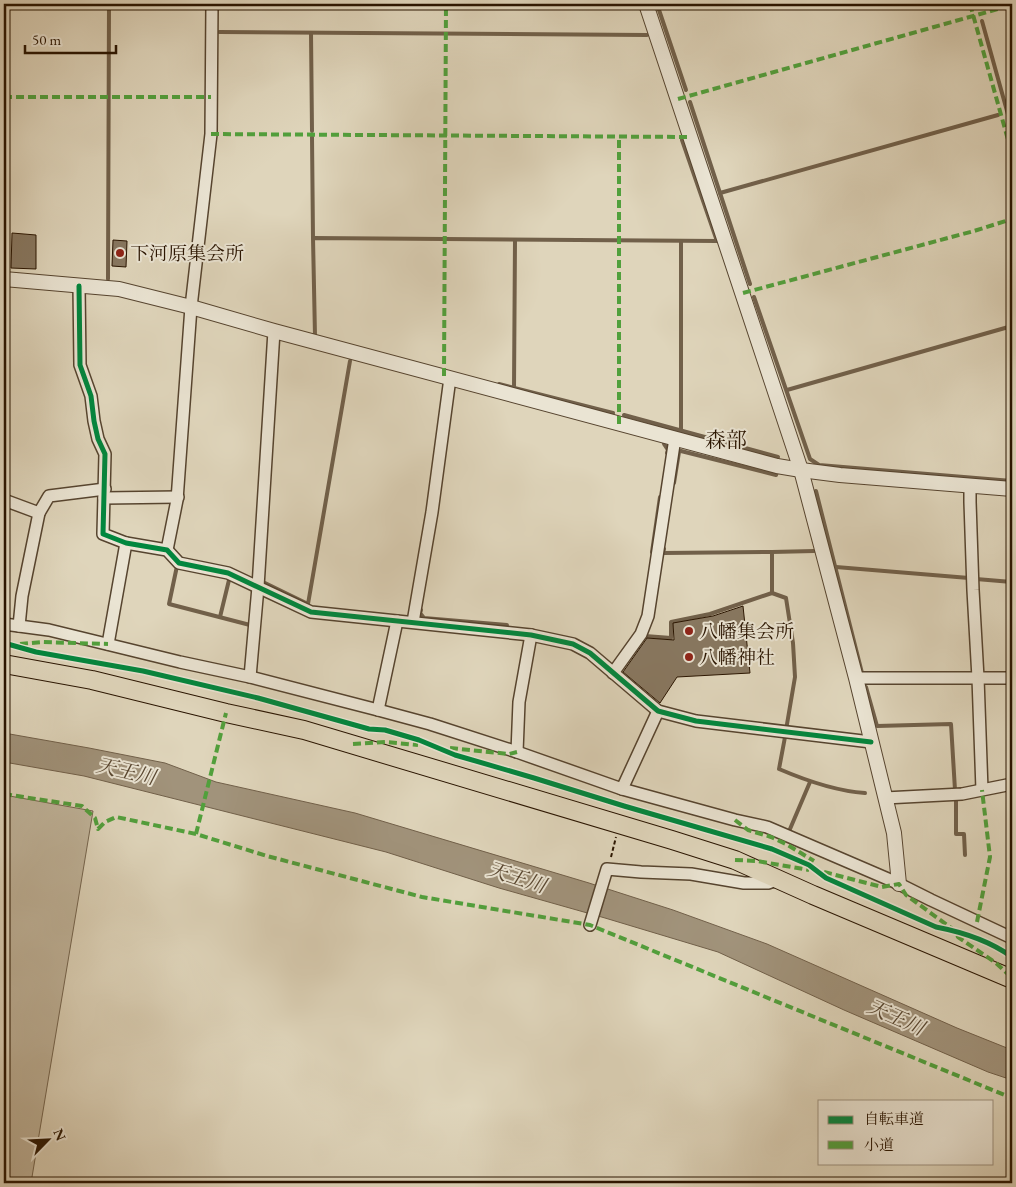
<svg xmlns="http://www.w3.org/2000/svg" width="1016" height="1187" font-family="'EB Garamond','Noto Serif JP',serif">
	<style>
		.green { fill: #c0b49b; stroke: #74644e }
		.water { fill: #a1937b; stroke: #71604a }
		.lines { fill: none; stroke-linecap: round; stroke-linejoin: round }
		.stream { stroke: #71604a; stroke-width: 4 }
		.building { fill: #887861; stroke: #291400 }
		.minor-casing { stroke: #56442f; stroke-width: 14 }
		.tertiary-casing { stroke: #56442f; stroke-width: 16 }
		.primary-casing { stroke: #291400; stroke-width: 20 }
		.path { stroke: #291400; stroke-width: 2; stroke-dasharray: 4 2.5; stroke-linecap: butt }
		.minor { stroke: #eae4d3; stroke-width: 11 }
		.tertiary { stroke: #eae4d3; stroke-width: 14 }
		.primary { stroke: #dfd5bb; stroke-width: 18 }
		.quiet { stroke: #51a03c; stroke-width: 4; stroke-dasharray: 8 4; stroke-linecap: butt }
		.cycleway-casing { stroke: #eae4d3; stroke-width: 8 }
		.cycleway { stroke: #00873e; stroke-width: 5 }
		.poi-dot { fill: #8f2418; stroke: #eae4d3; stroke-width: 2 }
		.labels { text-anchor: middle; stroke-width: 4; stroke-linejoin: round; paint-order: stroke }
		.poi-label { font-size: 19px; fill: #291400; stroke: #eae4d3; text-anchor: start }
		.water-label { font-size: 20px; font-style: italic; fill: #594731; stroke: #eae4d3 }
		.quarter-label { font-size: 21px; fill: #291400; stroke: #eae4d3 }
	</style>
	<rect width="100%" height="100%" fill="#dfd5bb"/>
	<filter id="stains"><feTurbulence type="fractalNoise" baseFrequency=".004" numOctaves="4"/><feColorMatrix values="0 0 0 0 .2 0 0 0 0 .09 0 0 0 0 .02 0 0 0 .5 -.17"/></filter>
	<radialGradient id="worn" r=".72"><stop offset=".6" stop-color="#630" stop-opacity="0"/><stop offset="1" stop-color="#630" stop-opacity=".3"/></radialGradient>
	<polygon class="green" points="4,795 93,811 31,1183 4,1183"/>
	<polygon class="water" points="4,733 89,748 165,763 216,782 355,813 589,883 673,910 767,944 957,1028 1012,1050 1012,1080 988,1072 844,1010 718,952 605,918 499,888 386,852 84,776 4,762"/>
	<g class="lines">
		<g class="stream">
			<polyline points="657,4 686,90"/>
			<polyline points="977,4 978,5"/>
			<polyline points="982,21 1012,129"/>
			<polyline points="219,32 647,35"/>
			<polyline points="311,33 312,131"/>
			<polyline points="690,102 750,284"/>
			<polyline points="312,137 313,238"/>
			<polyline points="720,193 998,115"/>
			<polyline points="108,279 109,4"/>
			<polyline points="754,297 810,459 819,465 1012,481"/>
			<polyline points="312,335 315,336 313,238 717,241 682,140"/>
			<polyline points="499,384 613,413"/>
			<polyline points="514,388 515,240"/>
			<polyline points="787,390 1012,326"/>
			<polyline points="624,415 778,457"/>
			<polyline points="681,432 681,241"/>
			<polyline points="664,444 668,450 667,453"/>
			<polyline points="674,483 679,452 681,451 776,475 777,472"/>
			<polyline points="816,491 862,673"/>
			<polyline points="664,549 663,553 772,552 772,593 786,598 793,643 795,677 786,730"/>
			<polyline points="652,552 660,497"/>
			<polyline points="772,552 814,551"/>
			<polyline points="177,566 169,604 250,625"/>
			<polyline points="836,567 969,578"/>
			<polyline points="976,579 1012,582"/>
			<polyline points="265,583 308,604 350,361"/>
			<polyline points="421,610 420,613 424,618 507,625"/>
			<polyline points="220,617 229,580"/>
			<polyline points="645,636 671,638 671,622 710,614 772,593"/>
			<polyline points="866,687 877,726 951,724 955,790"/>
			<path d="M785,737L779,769C807,781 835,791 865,793"/>
			<polyline points="956,799 956,834 964,834 965,855"/>
			<polyline points="790,829 810,782"/>
		</g>
	</g>
	<g class="building">
		<polygon points="12,233 36,235 36,269 11,268"/>
		<polygon points="113,240 127,241 126,267 112,266"/>
		<polygon points="743,606 750,673 677,677 660,703 623,672 647,638 674,640 673,623 713,616"/>
	</g>
	<g class="lines">
		<defs>
			<g id="minor">
				<polyline points="79,286 80,365 91,396 94,421 98,439 105,454 103,534 126,543 167,550 179,563 228,573 311,612 531,635 573,644 590,653 658,711 696,721 871,742"/>
				<polyline points="104,498 178,497"/>
				<polyline points="4,500 39,513"/>
				<polyline points="167,550 177,500 191,307 211,134 212,4"/>
				<polyline points="413,622 432,512 450,378"/>
				<polyline points="4,624 49,630 180,662 250,677 378,710 430,724 517,752 622,789 735,820 767,827 895,882 931,900 1012,938"/>
				<polyline points="19,626 22,596 39,513 49,496 105,489"/>
				<polyline points="108,644 126,543"/>
				<polyline points="613,673 641,634 648,616 675,438"/>
				<polyline points="250,677 258,587 274,331"/>
				<polyline points="856,678 978,678 973,590 970,502 970,485"/>
				<polyline points="378,710 397,621"/>
				<polyline points="517,752 519,702 531,635"/>
				<polyline points="622,789 658,711"/>
				<polyline points="982,790 978,678 1012,678"/>
				<polyline points="885,798 962,794 1012,784"/>
				<polyline points="590,925 607,869 641,872 691,874 744,883 768,883 777,880"/>
			</g>
			<g id="tertiary">
				<polyline points="646,4 801,470 856,678 894,833 899,884"/>
				<polyline points="4,279 119,289 191,307 274,331 777,466 801,470 840,475 1012,489"/>
			</g>
			<polyline id="primary" points="4,664 92,680 226,713 304,730 672,840 735,860 813,895 1012,979"/>
		</defs>
		<use href="#minor" class="minor-casing"/>
		<use href="#tertiary" class="tertiary-casing"/>
		<use href="#primary" class="primary-casing"/>
		<g class="path">
			<path d="M4,643L36,652L143,671L258,698L369,729L385,730L419,740L455,755L534,778L624,806L772,849L809,865L826,878L936,927C962,932 990,941 1012,957"/>
			<polyline points="611,857 616,837"/>
		</g>
		<use href="#minor" class="minor"/>
		<use href="#tertiary" class="tertiary"/>
		<use href="#primary" class="primary"/>
		<g class="quiet">
			<polyline points="970,4 1012,154"/>
			<polyline points="4,97 211,97"/>
			<polyline points="678,99 1012,5"/>
			<polyline points="211,134 690,137"/>
			<polyline points="743,293 974,231 1012,219"/>
			<polyline points="444,376 446,4"/>
			<polyline points="619,424 619,137"/>
			<polyline points="20,644 43,642 108,644"/>
			<polyline points="353,744 386,742 418,745"/>
			<polyline points="450,748 509,754 517,752"/>
			<polyline points="4,794 82,806 95,818 98,829 105,822 116,817 196,834 267,856 422,897 590,925 1012,1098"/>
			<polyline points="735,820 748,830 771,837 786,844 814,861"/>
			<polyline points="196,834 226,713"/>
			<polyline points="735,860 757,861 809,870"/>
			<polyline points="824,872 882,887 899,884 906,895 954,930 958,937 996,963 1012,978"/>
			<polyline points="977,922 990,857 982,790"/>
			<polyline points="1006,1183 1012,1182"/>
		</g>
		<defs>
			<g id="cycleway">
				<polyline points="79,286 80,365 91,396 94,421 98,439 105,454 103,534 126,543 167,550 179,563 228,573 311,612 531,635 573,644 590,653 658,711 696,721 871,742"/>
				<path d="M4,643L36,652L143,671L258,698L369,729L385,730L419,740L455,755L534,778L624,806L772,849L809,865L826,878L936,927C962,932 990,941 1012,957"/>
			</g>
		</defs>
		<use href="#cycleway" class="cycleway-casing"/>
		<use href="#cycleway" class="cycleway"/>
	</g>
	<g class="poi-dot">
		<circle cx="120" cy="253" r="5"/>
		<circle cx="689" cy="631" r="5"/>
		<circle cx="689" cy="657" r="5"/>
	</g>
	<g class="labels">
		<g class="poi-label">
			<text x="130" y="260">下河原集会所</text>
			<text x="699" y="638">八幡集会所</text>
			<text x="699" y="664">八幡神社</text>
		</g>
		<g class="water-label">
			<text transform="translate(126 771) rotate(13)" y="7">天王川</text>
			<text transform="translate(517 877) rotate(18)" y="7">天王川</text>
			<text transform="translate(896 1017) rotate(24)" y="7">天王川</text>
		</g>
		<g class="quarter-label">
			<text x="726" y="447">森部</text>
		</g>
	</g>
	<rect width="1016" height="1187" fill="none" stroke="#dfd5bb" stroke-width="20"/>
	<rect x="5" y="5" width="1006" height="1177" fill="none" stroke="#291400" stroke-width="2.5"/>
	<rect x="10" y="10" width="996" height="1167" fill="none" stroke="#291400"/>
	<rect x="818" y="1100" width="175" height="65" fill="#eae4d3" stroke="#9d917f"/>
	<rect x="828" y="1116" width="25" height="8" fill="#00873e" stroke="#9d917f"/>
	<text x="864" y="1124" font-size="15" fill="#291400">自転車道</text>
	<rect x="828" y="1141" width="25" height="8" fill="#51a03c" stroke="#9d917f"/>
	<text x="864" y="1150" font-size="15" fill="#291400">小道</text>
	<g transform="translate(48 1140) rotate(66)" stroke="#eae4d3" stroke-width="4" paint-order="stroke">
	<path d="M0-4L9 19L0 12L-9 19Z" fill="#291400"/>
	<text y="-8" font-size="14" font-weight="bold" text-anchor="middle" fill="#291400">N</text>
	</g>
	<path d="M25 45v8h91v-8" fill="none" stroke="#291400" stroke-width="2.5"/>
	<text x="32" y="45" font-size="15" fill="#291400" stroke="#eae4d3" stroke-width="4" paint-order="stroke">50 m</text>
	<rect width="100%" height="100%" filter="url(#stains)"/>
	<rect width="100%" height="100%" fill="url(#worn)"/>
</svg>
